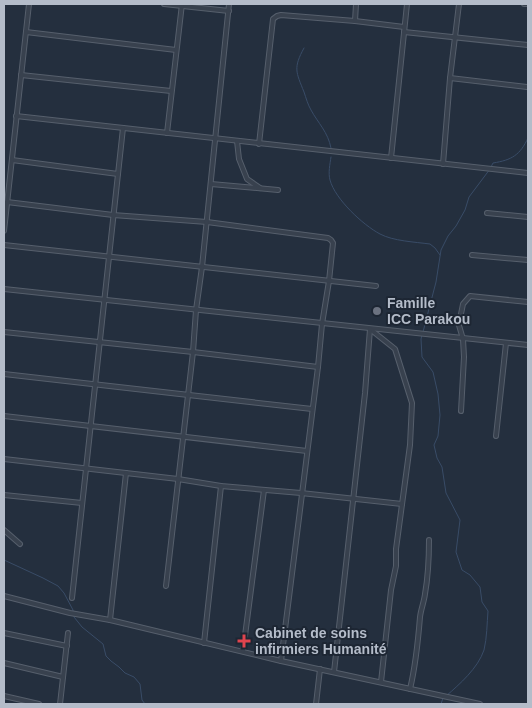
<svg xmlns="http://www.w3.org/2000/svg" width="532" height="708" font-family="Arial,sans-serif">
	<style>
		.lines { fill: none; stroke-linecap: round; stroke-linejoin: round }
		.stream { stroke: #394c67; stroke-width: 1 }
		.minor-casing { stroke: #565f6c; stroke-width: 6 }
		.minor { stroke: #38414e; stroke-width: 4 }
		.worship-dot { fill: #6b7280; stroke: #1d2633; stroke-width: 2 }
		.health-dot { fill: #e0444e; stroke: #1d2633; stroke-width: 2 }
		.labels { text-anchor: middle; stroke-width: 4; stroke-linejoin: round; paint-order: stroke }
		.poi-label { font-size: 14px; font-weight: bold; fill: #b4bcc9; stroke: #1d2633; text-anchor: start }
	</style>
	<rect width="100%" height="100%" fill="#242f3e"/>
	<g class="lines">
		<g class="stream">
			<path d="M304,48C293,68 296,72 304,92C306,98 308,105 311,110C318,123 328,132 331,148"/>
			<path d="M331,157C330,164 328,173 330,180C335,199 363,225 380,234C393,241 415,242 430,244L435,248L440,255"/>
			<path d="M423,332L436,282L441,250L448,236L456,226L465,210L469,197L490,169L493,163C512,160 520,155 528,138"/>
			<path d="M422,335L421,339L422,357L433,372L438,394L440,415L438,436L434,445L437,458L442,467L446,493L460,520L456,552L462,570L470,575L480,587L482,602L488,611C487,623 487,638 484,650C478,668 460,684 446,696"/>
			<polyline points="4,560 43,578 58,586 64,593 73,610 74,617 82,627 103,644 106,656 111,661 119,667 125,673 134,677 140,684 142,700 145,704"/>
			<polyline points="441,704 443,698"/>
		</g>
		<defs>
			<g id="minor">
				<polyline points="164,4 229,11"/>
				<polyline points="524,4 528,4"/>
				<polyline points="355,21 356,4"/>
				<polyline points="26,32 176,50"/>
				<polyline points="404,32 528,45"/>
				<polyline points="21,75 171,91"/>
				<polyline points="450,78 527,87"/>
				<polyline points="16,116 528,173"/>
				<polyline points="167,133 182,4"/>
				<polyline points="237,141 239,159 247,179 260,188"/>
				<polyline points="259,144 273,19 277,16 281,15 355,21 404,27"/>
				<polyline points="391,158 407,4"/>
				<polyline points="12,160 118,174"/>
				<polyline points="443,164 450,78 459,4"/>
				<polyline points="211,184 278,190"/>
				<polyline points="7,202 113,215 207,222 328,238 331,240 333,243 329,281 322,324 318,367 281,661"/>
				<polyline points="487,213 528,217"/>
				<polyline points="4,231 29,4"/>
				<polyline points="4,245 376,286"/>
				<polyline points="472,255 528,260"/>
				<polyline points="4,289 528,345"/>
				<polyline points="370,329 395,349 412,403 410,445 396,549 396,566 391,590 381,682"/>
				<polyline points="4,332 193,352 318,367"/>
				<polyline points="4,374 312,409"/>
				<polyline points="461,411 464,357 463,339 458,322 461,314 463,304 470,296 528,302"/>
				<polyline points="4,416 307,451"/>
				<polyline points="496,436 506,343"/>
				<polyline points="4,459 178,479 221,486 301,493 402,504"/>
				<polyline points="4,495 82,503"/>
				<polyline points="4,530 20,544"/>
				<polyline points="166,586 193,352 196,310 202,267 229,4"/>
				<polyline points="4,596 70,613 110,620 281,661 480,704"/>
				<polyline points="72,598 123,128"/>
				<polyline points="110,620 126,473"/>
				<polyline points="4,633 67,646"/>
				<polyline points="204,643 221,486"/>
				<polyline points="243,651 264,490"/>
				<polyline points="4,663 63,677"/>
				<polyline points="334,672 365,393 370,329"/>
				<path d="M410,689C416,664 418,642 420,617C421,609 424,602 425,594C428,577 429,558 429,540"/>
				<polyline points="4,696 39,704"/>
				<polyline points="60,704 68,633"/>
				<polyline points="316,704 320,669"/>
			</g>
		</defs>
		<use href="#minor" class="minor-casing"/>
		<use href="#minor" class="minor"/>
	</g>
	<circle class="worship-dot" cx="377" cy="311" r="5"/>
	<path class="health-dot" d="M241.5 633.5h5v5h5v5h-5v5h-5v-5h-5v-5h5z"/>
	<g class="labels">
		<g class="poi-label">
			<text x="387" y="308">Famille<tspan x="387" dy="16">ICC Parakou</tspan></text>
			<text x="255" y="638">Cabinet de soins<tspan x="255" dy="16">infirmiers Humanité</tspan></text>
		</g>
	</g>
	<rect width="532" height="708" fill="none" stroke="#b4bcc9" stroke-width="10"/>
</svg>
